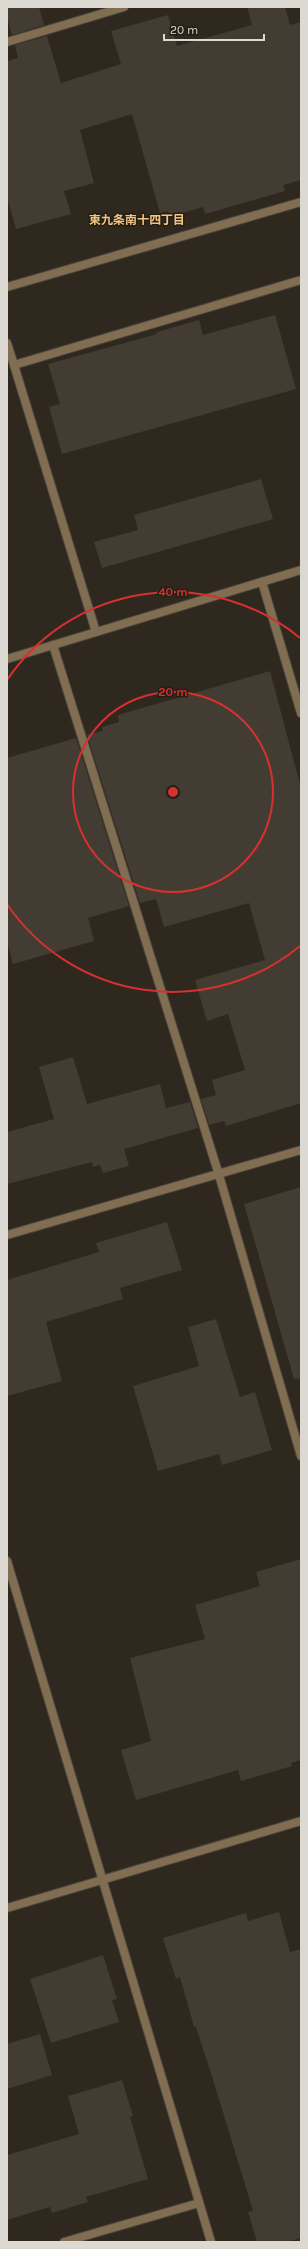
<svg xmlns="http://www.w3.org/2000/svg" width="308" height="2249" font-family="Karla,'Noto Sans JP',sans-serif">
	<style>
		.building { fill: #433c32 }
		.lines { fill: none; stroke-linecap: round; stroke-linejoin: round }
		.service-casing { stroke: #4a443b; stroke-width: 10 }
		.minor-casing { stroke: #4a443b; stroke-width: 10 }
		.tertiary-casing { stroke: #4a443b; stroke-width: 10 }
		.service { stroke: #806d52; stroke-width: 8 }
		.minor { stroke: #806d52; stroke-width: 8 }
		.tertiary { stroke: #806d52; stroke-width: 8 }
		.ring { fill: none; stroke: #d63130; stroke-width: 2 }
		.labels { text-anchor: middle; stroke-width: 3; stroke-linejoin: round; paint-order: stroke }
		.neighbourhood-label { font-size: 12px; font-weight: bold; fill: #f1c480; stroke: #241e15 }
		.centre { fill: #d63130; stroke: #241e15; stroke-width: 2 }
		.ring-label { font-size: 12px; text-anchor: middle; font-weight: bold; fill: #d63130; stroke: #241e15; stroke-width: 3; stroke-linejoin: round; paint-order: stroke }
	</style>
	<rect width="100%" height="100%" fill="#2e281e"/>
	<g class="building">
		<polygon points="7,7 39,7 44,25 12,35 7,17"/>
		<polygon points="247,7 285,7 290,25 301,22 301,180 283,185 285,191 205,214 203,207 169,217 168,211 160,213 132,114 80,130 94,183 64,191 71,214 16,229 7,197 7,61 18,58 15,45 47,36 61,83 121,64 111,31 168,15 177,46 252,25"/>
		<polygon points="275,315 296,389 62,454 49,407 60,404 48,364 157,334 157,332 199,320 203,335"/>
		<polygon points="261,479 273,519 102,568 94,542 138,530 134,515"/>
		<polygon points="270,671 301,788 301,1103 226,1126 224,1121 209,1125 201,1099 216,1095 212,1080 245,1070 228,1014 207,1021 195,980 265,960 249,903 164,927 156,899 140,903 87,735 103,731 102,727 119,722 118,715"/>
		<polygon points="76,738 129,906 88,918 94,941 13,964 7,941 7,758"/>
		<polygon points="73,1057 87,1104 160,1084 166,1108 190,1102 198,1128 124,1149 129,1166 103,1173 100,1165 93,1167 92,1162 7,1184 7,1132 54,1119 39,1067"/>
		<polygon points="301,1187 301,1378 294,1379 244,1204"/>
		<polygon points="167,1222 182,1270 120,1288 123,1299 46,1322 62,1381 7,1396 7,1280 99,1252 96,1243"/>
		<polygon points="216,1319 240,1397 255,1392 272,1450 222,1465 219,1454 158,1471 133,1386 199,1366 188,1327"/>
		<polygon points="301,1559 301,1760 291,1763 292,1766 241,1781 238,1770 136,1800 121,1750 151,1741 130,1658 205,1639 195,1605 260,1586 256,1572"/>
		<polygon points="279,1912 290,1952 301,1949 301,2238 287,2242 257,2242 248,2212 253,2211 215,2086 196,2027 194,2027 180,1977 176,1979 163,1938 246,1913 248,1921"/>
		<polygon points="103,1955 117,1999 112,2000 119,2022 51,2043 30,1979"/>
		<polygon points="40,2034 52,2075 7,2089 7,2044"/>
		<polygon points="122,2080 133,2116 130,2117 148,2179 86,2197 88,2202 52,2213 50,2207 7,2220 7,2155 79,2134 68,2096"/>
	</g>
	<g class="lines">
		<defs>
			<g id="service">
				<polyline points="7,287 301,202"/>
				<polyline points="7,343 14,365"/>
				<polyline points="96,632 14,365 301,280"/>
			</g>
			<g id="minor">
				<polyline points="7,42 124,7"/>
				<polyline points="262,582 301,713"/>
				<polyline points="53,645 219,1175 301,1456"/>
				<polyline points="7,1235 301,1150"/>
				<polyline points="7,1561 211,2242"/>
				<polyline points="64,2242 199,2203"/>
			</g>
			<g id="tertiary">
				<polyline points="7,659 301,570"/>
				<polyline points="7,1908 301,1821"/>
			</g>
		</defs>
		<use href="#service" class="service-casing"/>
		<use href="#minor" class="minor-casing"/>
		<use href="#tertiary" class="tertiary-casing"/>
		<use href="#service" class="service"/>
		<use href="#minor" class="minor"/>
		<use href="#tertiary" class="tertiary"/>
	</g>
	<g class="ring">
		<circle cx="173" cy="792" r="100"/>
		<path d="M300 946A200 200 0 0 1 7 904M7 680A200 200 0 0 1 300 638"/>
	</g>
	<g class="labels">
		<g class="neighbourhood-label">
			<text x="137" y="224">東九条南十四丁目</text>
		</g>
	</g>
	<circle cx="173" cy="792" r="6" class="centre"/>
	<g class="ring-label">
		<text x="173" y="596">40 m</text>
		<text x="173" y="696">20 m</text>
	</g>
	<rect width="308" height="2249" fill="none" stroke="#dcd8d2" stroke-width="16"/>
	<path d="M164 34v6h100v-6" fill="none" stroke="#dcd8d2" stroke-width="2"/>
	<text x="170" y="34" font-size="12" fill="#dcd8d2" stroke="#241e15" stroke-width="3" paint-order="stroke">20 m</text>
</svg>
